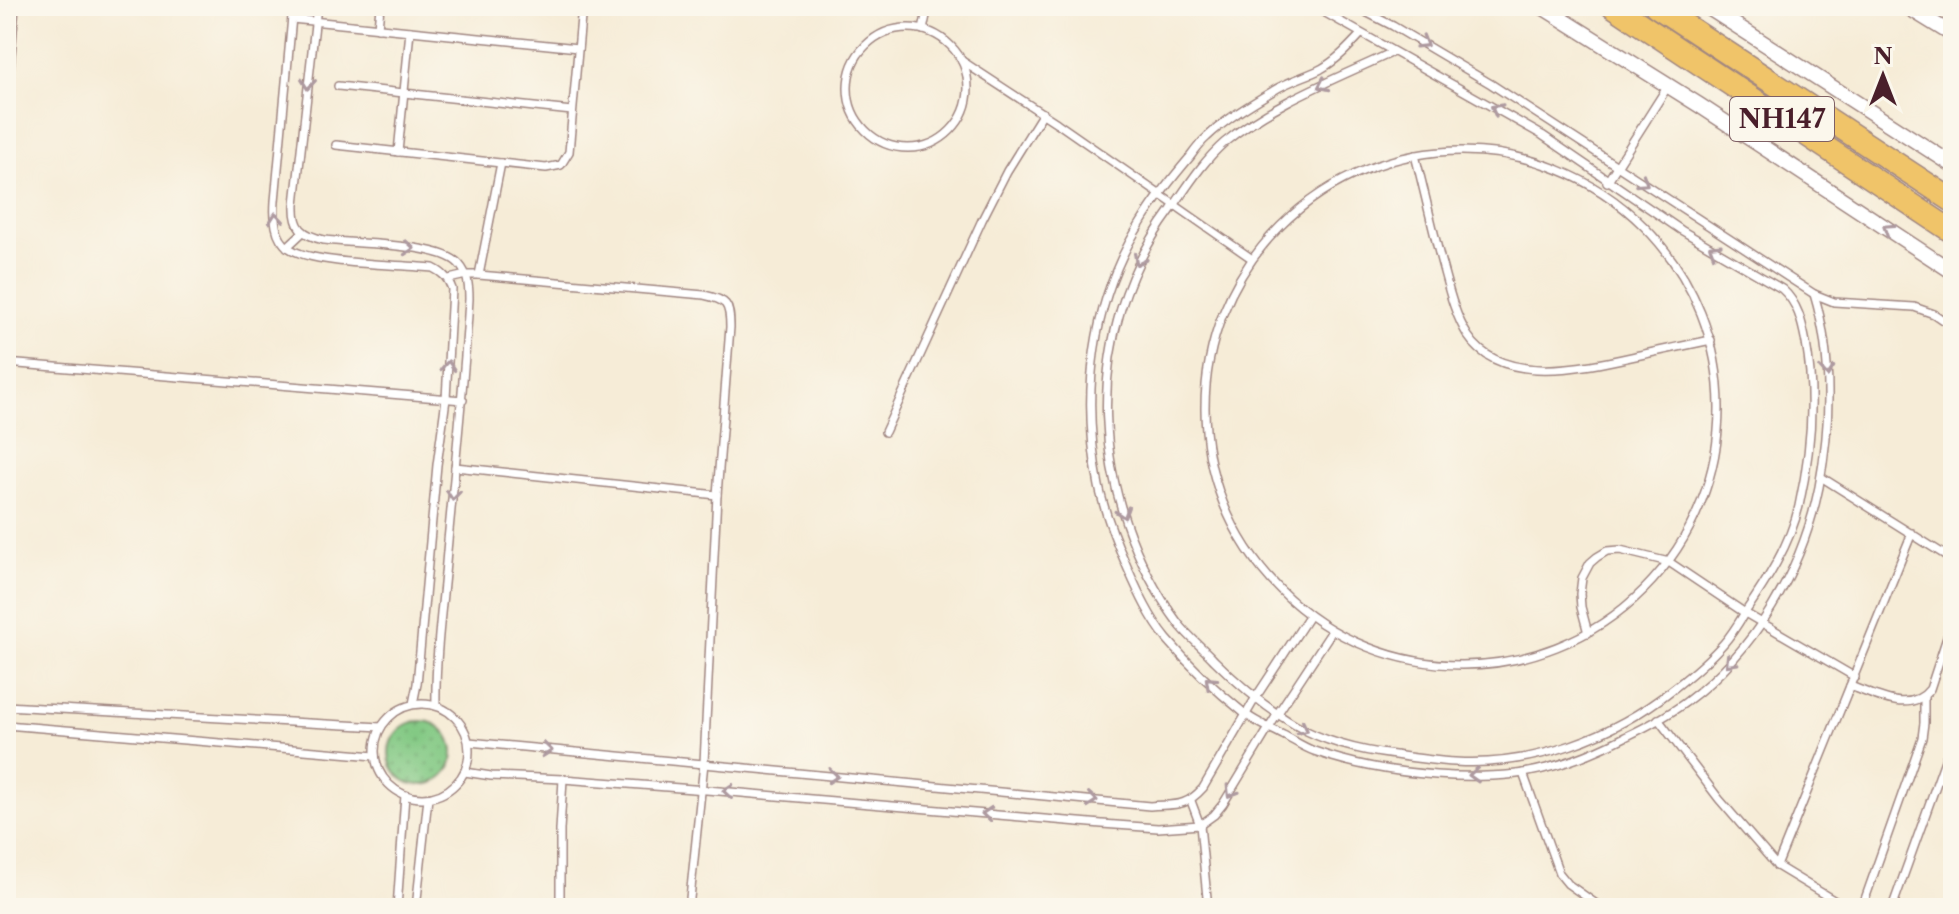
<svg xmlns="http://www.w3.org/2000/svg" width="1959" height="914" font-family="'Libre Caslon Text',serif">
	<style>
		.grass { fill: url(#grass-dots); stroke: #667458; stroke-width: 2 }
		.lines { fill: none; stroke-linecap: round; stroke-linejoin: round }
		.service-casing { stroke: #a08681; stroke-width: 10 }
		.minor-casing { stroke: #a08681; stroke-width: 17 }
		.trunk-casing { stroke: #a08681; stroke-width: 25 }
		.service { stroke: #fff; stroke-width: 7 }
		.minor { stroke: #fff; stroke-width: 14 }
		.trunk { stroke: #f0c469; stroke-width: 22 }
		.oneway { stroke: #ae9aa0 }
		.labels { text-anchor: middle; stroke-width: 8; stroke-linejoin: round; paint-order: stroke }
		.shield { fill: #fbf7ec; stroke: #7f6065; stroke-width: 2 }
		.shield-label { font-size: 26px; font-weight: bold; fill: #4a1f2b }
	</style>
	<defs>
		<pattern id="grass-dots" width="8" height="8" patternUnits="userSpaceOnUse" patternTransform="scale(2)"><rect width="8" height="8" fill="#83c984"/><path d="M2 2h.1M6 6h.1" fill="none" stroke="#73ac72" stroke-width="1.8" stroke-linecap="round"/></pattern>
	</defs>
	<rect width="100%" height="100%" fill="#fbf7ec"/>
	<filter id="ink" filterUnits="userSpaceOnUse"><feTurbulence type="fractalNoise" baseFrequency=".0125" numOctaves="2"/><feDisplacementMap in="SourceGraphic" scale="16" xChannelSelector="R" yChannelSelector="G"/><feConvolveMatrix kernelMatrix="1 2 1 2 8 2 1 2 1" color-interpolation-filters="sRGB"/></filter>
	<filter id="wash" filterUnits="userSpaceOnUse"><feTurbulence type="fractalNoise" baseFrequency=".006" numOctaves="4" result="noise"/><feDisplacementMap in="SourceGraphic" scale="32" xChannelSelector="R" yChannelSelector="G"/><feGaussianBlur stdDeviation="1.8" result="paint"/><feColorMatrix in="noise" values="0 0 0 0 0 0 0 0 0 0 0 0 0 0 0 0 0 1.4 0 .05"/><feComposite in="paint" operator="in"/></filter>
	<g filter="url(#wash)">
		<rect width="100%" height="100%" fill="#f6ecd7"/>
		<circle class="grass" cx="421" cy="753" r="32"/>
	</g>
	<g filter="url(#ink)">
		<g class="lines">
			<defs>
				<g id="service">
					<path d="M293,6L275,201C274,217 274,238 289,248C313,265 399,264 433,268C443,273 448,278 452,289L446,399L437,465L417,684L413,704"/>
					<path d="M317,6L295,204C294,228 302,235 324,240C355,244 440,243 459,264C468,274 469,286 469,299C464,384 455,467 447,551C443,602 435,654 436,705"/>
					<path d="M1313,6L1542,135L1681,230L1782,289C1798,303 1802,322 1806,343C1816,398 1811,452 1799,506C1790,545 1766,582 1744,614C1738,624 1732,634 1724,643C1709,660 1691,675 1673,689C1613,737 1532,767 1455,762C1435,761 1415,758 1395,755C1361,751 1325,742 1295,725C1266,708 1238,684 1214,660C1203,648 1188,636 1178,623C1089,501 1079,333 1171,210C1187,187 1203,161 1225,142C1274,102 1336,79 1393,52"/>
					<polyline points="1354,6 1393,26 1491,84 1814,294 1834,302 1914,307 1934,314 1953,327"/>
					<polyline points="292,19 578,48"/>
					<polyline points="378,28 380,6"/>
					<circle cx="908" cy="88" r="60"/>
					<polyline points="923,30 928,6"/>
					<path d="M1361,34C1349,47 1337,60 1321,69C1305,77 1288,81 1273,91C1251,104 1226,119 1207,137C1201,142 1195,150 1190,157C1173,177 1156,198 1142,221C1091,300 1081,396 1099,486C1105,515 1116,542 1128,569C1139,594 1150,618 1167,639C1188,664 1219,693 1244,713C1255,722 1270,728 1283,735C1293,740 1303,747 1314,751C1353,765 1395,772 1436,775C1462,777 1499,777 1524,773C1559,767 1594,753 1625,737C1646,727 1667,716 1686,702C1755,651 1802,571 1819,487C1831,423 1833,357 1814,294"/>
					<polyline points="962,61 1057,123 1251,258"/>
					<polyline points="338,86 572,111"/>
					<polyline points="6,116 15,6"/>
					<polyline points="336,145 546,168 561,165 569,152 582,6"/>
					<circle cx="1462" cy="408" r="257"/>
					<polyline points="398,152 410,31"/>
					<path d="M1415,155C1424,190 1432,226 1441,261C1448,286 1454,314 1468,336C1502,388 1590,366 1640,355C1663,350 1687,345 1711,340"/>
					<polyline points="1607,182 1668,86"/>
					<polyline points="287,247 303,232"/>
					<polyline points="479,275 501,163"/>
					<path d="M449,279L466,275H479L704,295C727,300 730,304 730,327L717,495L704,763L689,908"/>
					<polyline points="6,363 463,400"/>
					<polyline points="885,432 982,220 1007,171 1043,113"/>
					<polyline points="455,467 717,495"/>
					<polyline points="1821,477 1953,560"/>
					<polyline points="1588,633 1581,607 1580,594 1582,578 1590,563 1597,557 1607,551 1620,550 1669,562 1745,613 1855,677"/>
					<path d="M1850,686C1876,695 1910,715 1930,689L1953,619"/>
					<circle cx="422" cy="751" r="47"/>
					<polyline points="6,706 381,727"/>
					<polyline points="1658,719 1719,799 1777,866 1840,904 1852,908 1864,902 1922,738 1924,723 1924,697"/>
					<polyline points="6,725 375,756"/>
					<path d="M469,742L1150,806C1175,804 1185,808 1203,788L1256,697L1309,616"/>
					<polyline points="465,772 491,776 563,779 719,791 1102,824 1158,828 1200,825 1214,815 1223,804 1278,713 1332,631"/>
					<polyline points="1523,773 1559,873 1568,884 1602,908"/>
					<polyline points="1191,801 1200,825 1208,908"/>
					<polyline points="1777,866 1912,533"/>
					<polyline points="397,908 405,795"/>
					<polyline points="416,908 428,798"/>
					<polyline points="560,908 560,830 563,779"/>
					<polyline points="1892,908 1953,738"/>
				</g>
				<g id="minor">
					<polyline points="1541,6 1699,105 1953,272"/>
					<polyline points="1706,6 1953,165"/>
					<polyline points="1906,6 1953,35"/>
				</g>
				<g id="trunk">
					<polyline points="1613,6 1953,232"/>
					<polyline points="1656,6 1953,201"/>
				</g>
			</defs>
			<use href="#service" class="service-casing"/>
			<use href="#minor" class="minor-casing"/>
			<use href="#trunk" class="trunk-casing"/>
			<use href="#service" class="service"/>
			<use href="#minor" class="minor"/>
			<use href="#trunk" class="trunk"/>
		</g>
		<defs><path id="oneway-chevron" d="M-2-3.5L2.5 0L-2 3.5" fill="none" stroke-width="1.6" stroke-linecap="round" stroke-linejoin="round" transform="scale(2)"/></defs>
		<g class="oneway">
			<use href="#oneway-chevron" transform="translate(1423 43) rotate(31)"/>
			<use href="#oneway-chevron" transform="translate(308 84) rotate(96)"/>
			<use href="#oneway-chevron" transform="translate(1323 85) rotate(155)"/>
			<use href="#oneway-chevron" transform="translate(1496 109) rotate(-151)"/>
			<use href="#oneway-chevron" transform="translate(1643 182) rotate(33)"/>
			<use href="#oneway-chevron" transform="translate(276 218) rotate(-96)"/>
			<use href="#oneway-chevron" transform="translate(1888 229) rotate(-147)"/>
			<use href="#oneway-chevron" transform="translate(409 248) rotate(5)"/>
			<use href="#oneway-chevron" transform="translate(1714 249) rotate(-149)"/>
			<use href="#oneway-chevron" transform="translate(1139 260) rotate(117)"/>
			<use href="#oneway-chevron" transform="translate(448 366) rotate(-86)"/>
			<use href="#oneway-chevron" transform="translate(1827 371) rotate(86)"/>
			<use href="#oneway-chevron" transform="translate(453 495) rotate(95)"/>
			<use href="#oneway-chevron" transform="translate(1123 513) rotate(72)"/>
			<use href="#oneway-chevron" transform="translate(1730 662) rotate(134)"/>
			<use href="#oneway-chevron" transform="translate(1210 682) rotate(-137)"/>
			<use href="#oneway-chevron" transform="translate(1303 729) rotate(27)"/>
			<use href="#oneway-chevron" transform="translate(547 750) rotate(6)"/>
			<use href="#oneway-chevron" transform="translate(1474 775) rotate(178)"/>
			<use href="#oneway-chevron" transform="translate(833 776) rotate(5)"/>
			<use href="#oneway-chevron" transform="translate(728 791) rotate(-175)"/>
			<use href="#oneway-chevron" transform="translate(1231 792) rotate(122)"/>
			<use href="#oneway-chevron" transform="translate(1092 800) rotate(5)"/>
			<use href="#oneway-chevron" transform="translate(987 814) rotate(-175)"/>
		</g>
	</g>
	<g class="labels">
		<rect class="shield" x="1730" y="97" width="104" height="44" rx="6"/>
		<g class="shield-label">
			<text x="1782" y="128">NH147</text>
		</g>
	</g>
	<rect width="1959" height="914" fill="none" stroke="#fbf7ec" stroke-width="32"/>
	<g transform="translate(1883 76)" stroke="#fbf7ec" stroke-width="6" paint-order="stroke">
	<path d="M0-6L14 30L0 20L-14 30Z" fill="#4a1f2b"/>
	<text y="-12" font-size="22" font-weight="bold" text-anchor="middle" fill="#4a1f2b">N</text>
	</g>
</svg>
